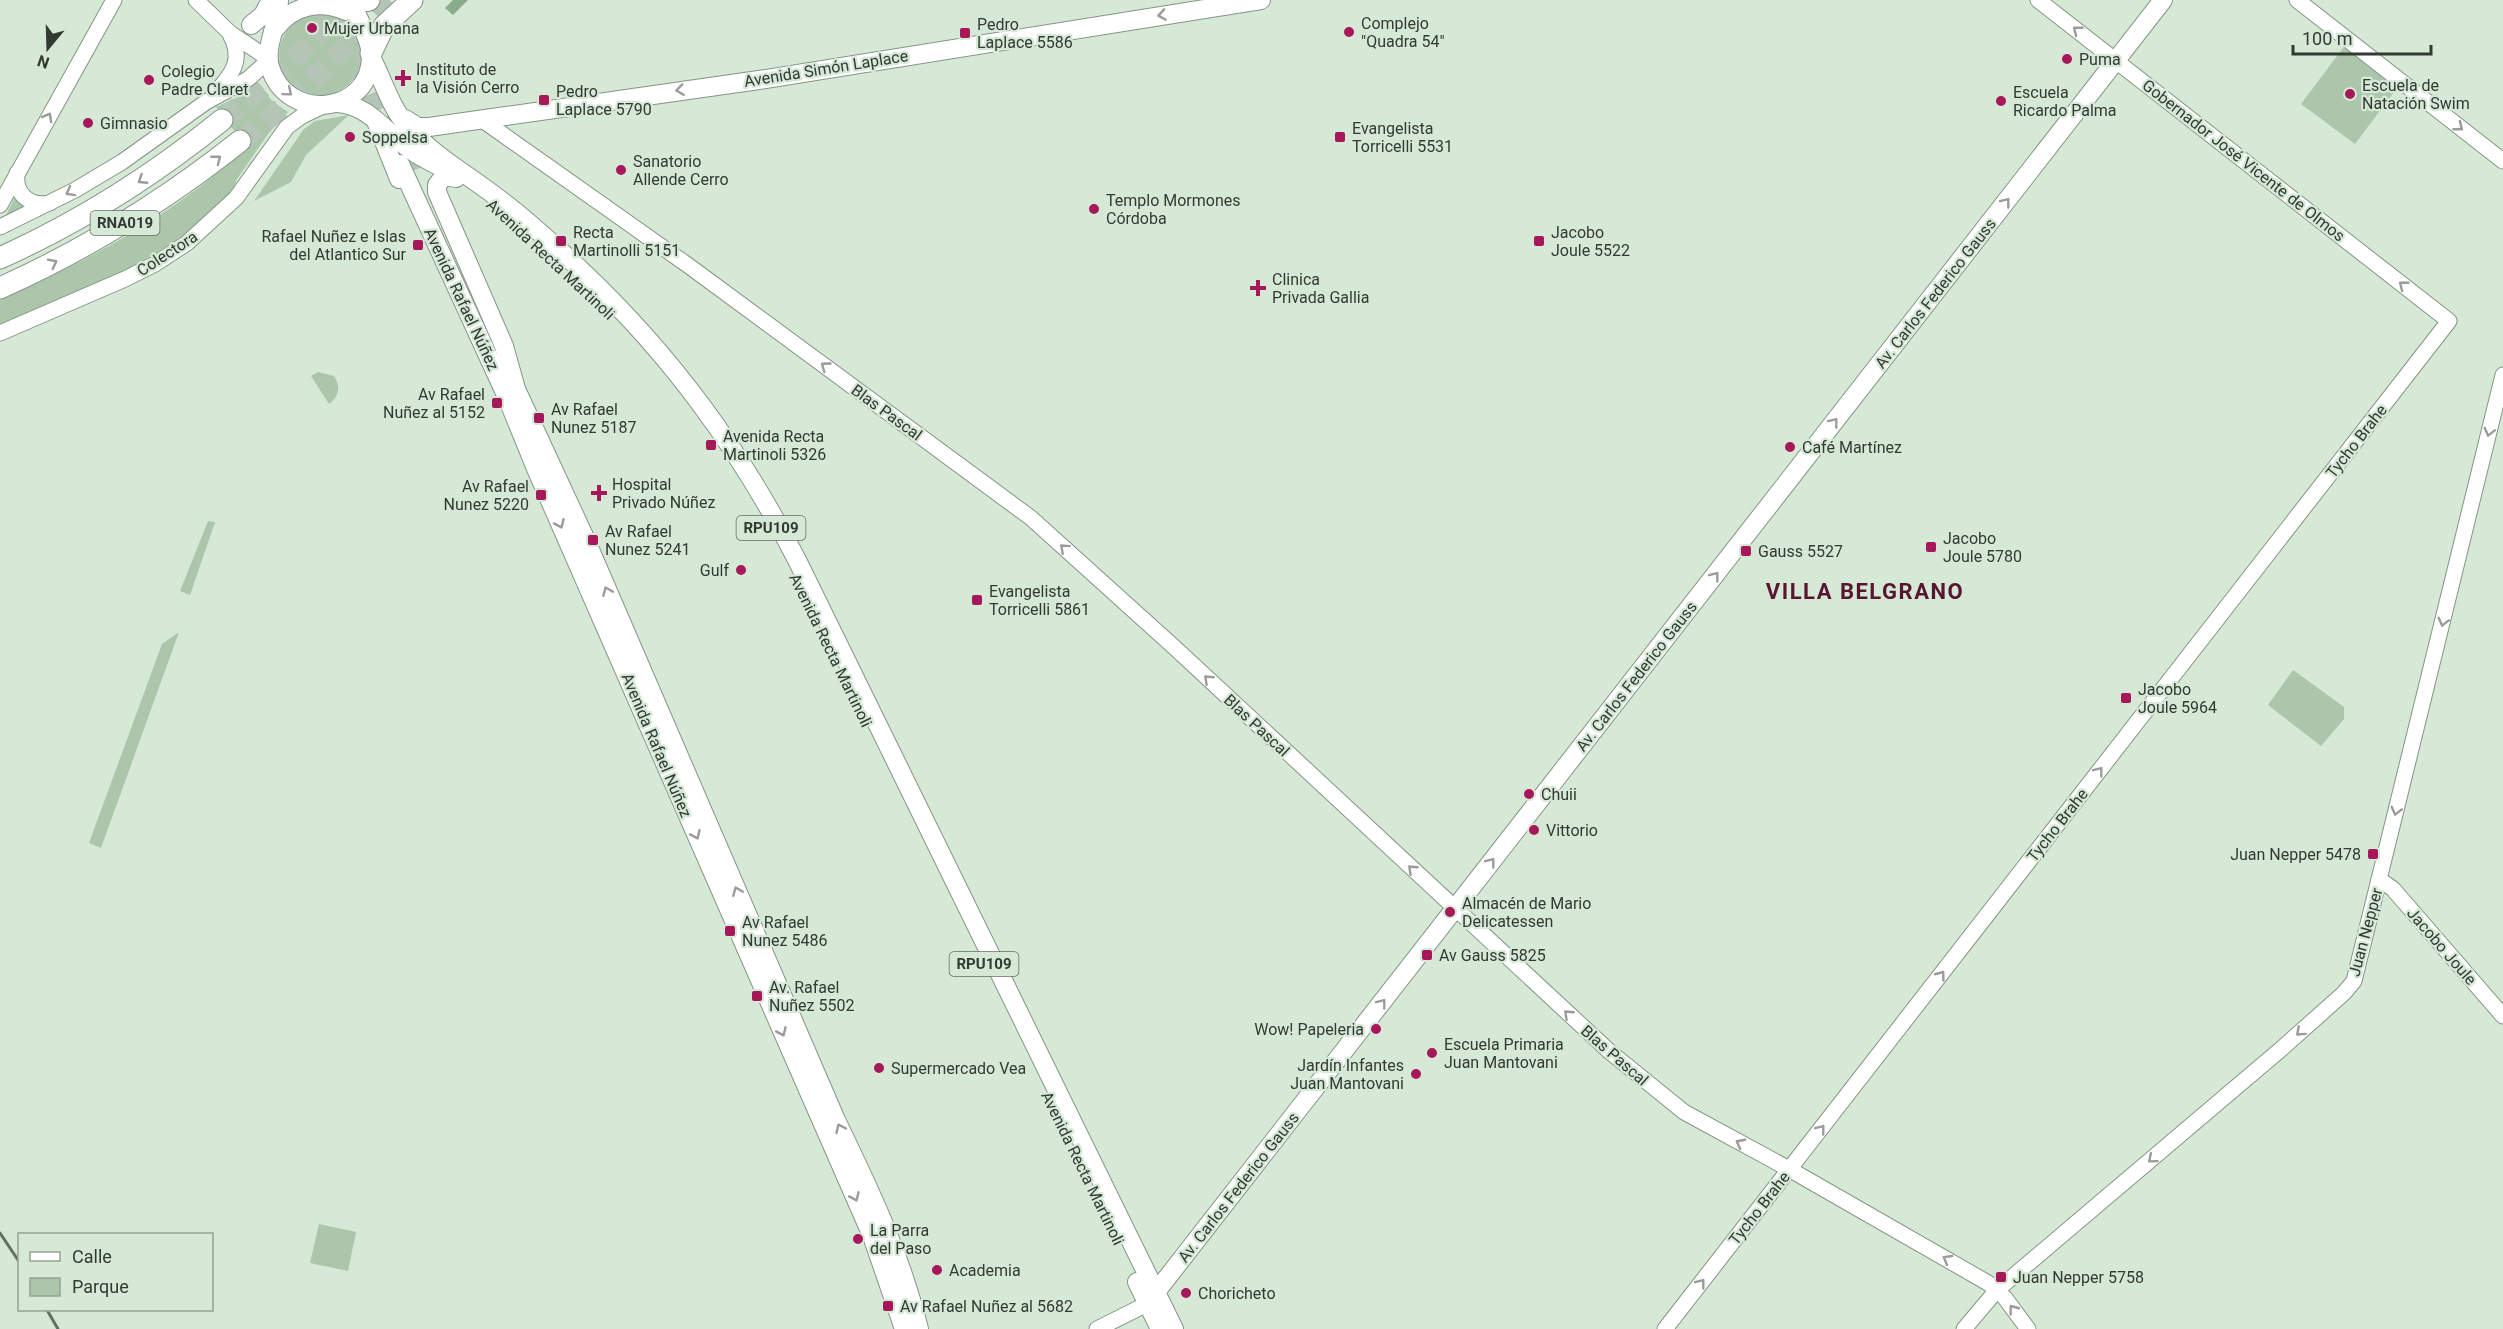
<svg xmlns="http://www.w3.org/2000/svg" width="2503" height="1329" font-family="Roboto,sans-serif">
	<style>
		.green { fill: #abc6ab }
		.water { fill: #8bac8b }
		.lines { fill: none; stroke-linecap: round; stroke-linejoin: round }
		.primary-tunnel { stroke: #b5c5b5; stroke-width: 18; stroke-dasharray: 18 9; stroke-linecap: butt }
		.motorway-tunnel { stroke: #b5c5b5; stroke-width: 21; stroke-dasharray: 21 10; stroke-linecap: butt }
		.secondary-casing { stroke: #849584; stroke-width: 17 }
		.primary-casing { stroke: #849584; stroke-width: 20 }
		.motorway-casing { stroke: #849584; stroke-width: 23 }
		.secondary { stroke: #fff; stroke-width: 15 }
		.primary { stroke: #fff; stroke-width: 18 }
		.motorway { stroke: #fff; stroke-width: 21 }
		.rail { stroke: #657065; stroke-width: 3 }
		.oneway { stroke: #999c99 }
		.poi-dot { fill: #a61859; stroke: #d6e8d6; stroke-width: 2 }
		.labels { text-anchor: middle; stroke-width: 4.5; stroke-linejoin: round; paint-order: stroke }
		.shield { fill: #d6e8d6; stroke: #646e64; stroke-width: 1.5 }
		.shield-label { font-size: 15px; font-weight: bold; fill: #333a33 }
		.poi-label { font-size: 16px; fill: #333a33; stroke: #d6e8d6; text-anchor: start }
		.street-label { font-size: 16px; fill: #333a33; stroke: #d6e8d6 }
		.district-label { font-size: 22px; font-weight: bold; letter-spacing: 1.5px; fill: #571530; stroke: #d6e8d6 }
	</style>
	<rect width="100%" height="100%" fill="#d6e8d6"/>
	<g class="green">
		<circle cx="320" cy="55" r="41"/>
		<polygon points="2346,44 2400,84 2355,144 2301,104"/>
		<path d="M260,85L272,101L288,112L268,134L237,179L232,193L180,238L133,267L0,324V300C67,270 134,236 194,191C212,178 229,162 247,147L216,107L247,93Z"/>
		<polygon points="349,115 306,155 291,182 254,201 304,129 315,121"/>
		<polygon points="16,195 27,206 5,217"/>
		<path d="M318,372L334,376C341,386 339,397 329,404L311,376Z"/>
		<polygon points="208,521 215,522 190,595 180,591"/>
		<polygon points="179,632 101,848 89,843 162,644"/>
		<polygon points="2293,670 2344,707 2344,719 2321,746 2268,705"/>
		<polygon points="319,1224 356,1232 348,1271 310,1263"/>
	</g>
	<polygon class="water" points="453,0 468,0 453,15 445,8"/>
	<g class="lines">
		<g class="primary-tunnel">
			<polyline points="338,0 371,72"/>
			<polyline points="358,70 385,129"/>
			<polyline points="401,138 415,170"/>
		</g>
		<g class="motorway-tunnel">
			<polyline points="222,120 282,72 351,0"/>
			<path d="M240,141C296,98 343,54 389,0"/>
		</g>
		<defs>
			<g id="secondary">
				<polyline points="196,0 230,33 269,59"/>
				<polyline points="2297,0 2503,161"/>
				<path d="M214,94C233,74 244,59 230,34"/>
				<polyline points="481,119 689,266 1031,518 1174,647 1610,1052 1684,1112 1789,1169 1988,1283 2005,1298 2028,1329"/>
				<path d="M17,173C14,194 30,207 50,203"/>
				<polyline points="0,205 114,0"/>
				<polyline points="0,227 75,190 122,162 206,102 248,79 269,60"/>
				<polyline points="0,333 125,279 155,264 187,243 236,198 287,127 302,116 323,106"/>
				<polyline points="2379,879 2393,889 2503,1016"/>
				<polyline points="1097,1329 1147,1304"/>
				<polyline points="1665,1329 2449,321 2038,0"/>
				<polyline points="1964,1329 1997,1290 2280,1050 2344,993 2354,981 2503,375"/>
			</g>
			<g id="primary">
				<path d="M279,0C279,23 264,46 270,67C286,123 371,115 371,56C371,39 356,16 351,0"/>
				<polyline points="251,25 263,15 271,0"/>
				<path d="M276,28C293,5 320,0 346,11"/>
				<path d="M371,57C383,80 390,106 407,126C433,156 472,177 503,202C531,223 557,248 582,271C673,357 741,451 798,562L1174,1329"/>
				<path d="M337,103C368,105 384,130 408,148C419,157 433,162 445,170"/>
				<polyline points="405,119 418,127 429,127 759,80 1261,0"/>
				<polyline points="377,124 399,179"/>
				<polyline points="400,164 506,395 537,471 872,1236 904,1329"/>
				<polyline points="456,178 444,176 437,185 437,192 504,346 516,389"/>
				<path d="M516,389L585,538L836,1120C869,1188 901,1255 919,1329"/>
				<polyline points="1137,1282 1160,1329"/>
				<polyline points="1156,1292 2163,0"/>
			</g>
			<g id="motorway">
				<polyline points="334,5 369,0"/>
				<polyline points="371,53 384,26 412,0"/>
				<path d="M0,258C80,222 154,175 222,120"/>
				<path d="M0,288C87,249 166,200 240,141"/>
			</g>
		</defs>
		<use href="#secondary" class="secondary-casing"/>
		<use href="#primary" class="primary-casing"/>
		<use href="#motorway" class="motorway-casing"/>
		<use href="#secondary" class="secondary"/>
		<use href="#primary" class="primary"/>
		<use href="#motorway" class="motorway"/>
		<g class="rail">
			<polyline points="0,1233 20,1263"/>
			<polyline points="47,1310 58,1329"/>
		</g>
	</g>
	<defs><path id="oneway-chevron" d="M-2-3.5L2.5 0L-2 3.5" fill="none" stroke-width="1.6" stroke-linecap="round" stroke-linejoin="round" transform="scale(1.5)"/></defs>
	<g class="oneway">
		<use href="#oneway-chevron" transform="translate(1162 15) rotate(171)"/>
		<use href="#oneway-chevron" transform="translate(2077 30) rotate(-142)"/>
		<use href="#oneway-chevron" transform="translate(680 90) rotate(172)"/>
		<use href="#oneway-chevron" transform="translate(288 92) rotate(40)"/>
		<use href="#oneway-chevron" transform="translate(48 117) rotate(-61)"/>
		<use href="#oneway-chevron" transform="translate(2459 127) rotate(38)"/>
		<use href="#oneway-chevron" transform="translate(217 159) rotate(-38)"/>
		<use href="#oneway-chevron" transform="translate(142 180) rotate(147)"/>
		<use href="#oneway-chevron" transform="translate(70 192) rotate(151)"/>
		<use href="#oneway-chevron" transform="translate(2006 202) rotate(-52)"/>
		<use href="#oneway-chevron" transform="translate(53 263) rotate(-27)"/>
		<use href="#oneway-chevron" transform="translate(2403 285) rotate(-142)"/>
		<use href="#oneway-chevron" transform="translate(825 366) rotate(-144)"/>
		<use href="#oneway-chevron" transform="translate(1834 422) rotate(-52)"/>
		<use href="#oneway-chevron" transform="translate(2489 432) rotate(104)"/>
		<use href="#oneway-chevron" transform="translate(560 524) rotate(66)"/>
		<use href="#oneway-chevron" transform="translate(1064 548) rotate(-138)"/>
		<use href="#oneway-chevron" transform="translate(1715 576) rotate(-52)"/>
		<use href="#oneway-chevron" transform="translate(607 591) rotate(-113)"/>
		<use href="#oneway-chevron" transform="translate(2443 622) rotate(104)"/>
		<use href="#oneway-chevron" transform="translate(1208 679) rotate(-137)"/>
		<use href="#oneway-chevron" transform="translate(2099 771) rotate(-52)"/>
		<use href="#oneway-chevron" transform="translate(2396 811) rotate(104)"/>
		<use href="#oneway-chevron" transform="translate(696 835) rotate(66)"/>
		<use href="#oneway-chevron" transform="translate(1491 862) rotate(-52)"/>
		<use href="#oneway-chevron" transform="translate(1412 869) rotate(-137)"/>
		<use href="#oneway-chevron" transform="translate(737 891) rotate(-113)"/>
		<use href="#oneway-chevron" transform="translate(1941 975) rotate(-53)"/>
		<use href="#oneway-chevron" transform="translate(1382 1003) rotate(-52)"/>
		<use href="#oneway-chevron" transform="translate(1568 1014) rotate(-137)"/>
		<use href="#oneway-chevron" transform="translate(782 1032) rotate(66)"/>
		<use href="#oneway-chevron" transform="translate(2300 1032) rotate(138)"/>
		<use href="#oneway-chevron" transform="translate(840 1128) rotate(-115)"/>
		<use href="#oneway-chevron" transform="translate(1821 1129) rotate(-52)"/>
		<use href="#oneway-chevron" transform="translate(1740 1143) rotate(-152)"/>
		<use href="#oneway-chevron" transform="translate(2152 1159) rotate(140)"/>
		<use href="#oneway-chevron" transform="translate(855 1197) rotate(66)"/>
		<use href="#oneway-chevron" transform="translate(1947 1259) rotate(-150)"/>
		<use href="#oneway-chevron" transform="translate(1701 1283) rotate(-52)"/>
		<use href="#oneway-chevron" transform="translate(2013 1309) rotate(-127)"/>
	</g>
	<g class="poi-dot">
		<circle cx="312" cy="28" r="6"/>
		<circle cx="1349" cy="32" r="6"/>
		<rect x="959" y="27" width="12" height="12" rx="3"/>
		<circle cx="2067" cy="59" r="6"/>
		<path d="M400 69h6v6h6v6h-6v6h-6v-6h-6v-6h6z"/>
		<circle cx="149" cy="80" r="6"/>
		<circle cx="2350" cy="94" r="6"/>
		<rect x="538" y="94" width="12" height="12" rx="3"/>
		<circle cx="2001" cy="101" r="6"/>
		<circle cx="88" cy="123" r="6"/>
		<circle cx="350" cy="137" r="6"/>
		<rect x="1334" y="131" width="12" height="12" rx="3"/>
		<circle cx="621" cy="170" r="6"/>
		<circle cx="1094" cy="209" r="6"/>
		<rect x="555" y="235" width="12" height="12" rx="3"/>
		<rect x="1533" y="235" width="12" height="12" rx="3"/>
		<rect x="412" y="239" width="12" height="12" rx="3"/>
		<path d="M1255 279h6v6h6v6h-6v6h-6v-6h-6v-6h6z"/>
		<rect x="491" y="397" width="12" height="12" rx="3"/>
		<rect x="533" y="412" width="12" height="12" rx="3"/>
		<rect x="705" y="439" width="12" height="12" rx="3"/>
		<circle cx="1790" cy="447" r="6"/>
		<path d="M596 484h6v6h6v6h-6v6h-6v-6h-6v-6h6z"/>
		<rect x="535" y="489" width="12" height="12" rx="3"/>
		<rect x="587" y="534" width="12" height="12" rx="3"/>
		<rect x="1925" y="541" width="12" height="12" rx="3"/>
		<rect x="1740" y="545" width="12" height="12" rx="3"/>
		<circle cx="741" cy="570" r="6"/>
		<rect x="971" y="594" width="12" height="12" rx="3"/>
		<rect x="2120" y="692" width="12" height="12" rx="3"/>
		<circle cx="1529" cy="794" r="6"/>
		<circle cx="1534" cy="830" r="6"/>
		<rect x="2367" y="848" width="12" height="12" rx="3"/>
		<circle cx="1450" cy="912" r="6"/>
		<rect x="724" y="925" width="12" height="12" rx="3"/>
		<rect x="1421" y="949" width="12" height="12" rx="3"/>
		<rect x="751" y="990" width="12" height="12" rx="3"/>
		<circle cx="1376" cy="1029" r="6"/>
		<circle cx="1432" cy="1053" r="6"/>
		<circle cx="879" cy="1068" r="6"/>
		<circle cx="1416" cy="1074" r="6"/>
		<circle cx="858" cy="1239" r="6"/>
		<circle cx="937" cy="1270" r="6"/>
		<rect x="1995" y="1271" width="12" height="12" rx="3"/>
		<circle cx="1186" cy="1293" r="6"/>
		<rect x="882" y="1300" width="12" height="12" rx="3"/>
	</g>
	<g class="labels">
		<g class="shield">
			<rect x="90.5" y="211" width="69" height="24" rx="4.5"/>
			<rect x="736.5" y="516" width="69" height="24" rx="4.5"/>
			<rect x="949.5" y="952" width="69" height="24" rx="4.5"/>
		</g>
		<g class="shield-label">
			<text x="125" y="228">RNA019</text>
			<text x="771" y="533">RPU109</text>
			<text x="984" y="969">RPU109</text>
		</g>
		<g class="poi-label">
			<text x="1361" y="29">Complejo<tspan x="1361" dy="18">"Quadra 54"</tspan></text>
			<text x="977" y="30">Pedro<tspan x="977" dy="18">Laplace 5586</tspan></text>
			<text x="324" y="34">Mujer Urbana</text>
			<text x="2079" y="65">Puma</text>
			<text x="416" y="75">Instituto de<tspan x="416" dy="18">la Visión Cerro</tspan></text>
			<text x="161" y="77">Colegio<tspan x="161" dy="18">Padre Claret</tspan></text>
			<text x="2362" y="91">Escuela de<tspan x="2362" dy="18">Natación Swim</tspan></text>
			<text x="556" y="97">Pedro<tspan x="556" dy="18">Laplace 5790</tspan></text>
			<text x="2013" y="98">Escuela<tspan x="2013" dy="18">Ricardo Palma</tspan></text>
			<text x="100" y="129">Gimnasio</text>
			<text x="1352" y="134">Evangelista<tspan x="1352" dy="18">Torricelli 5531</tspan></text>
			<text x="362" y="143">Soppelsa</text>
			<text x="633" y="167">Sanatorio<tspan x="633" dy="18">Allende Cerro</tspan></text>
			<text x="1106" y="206">Templo Mormones<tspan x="1106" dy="18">Córdoba</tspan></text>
			<text x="573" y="238">Recta<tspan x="573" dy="18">Martinolli 5151</tspan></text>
			<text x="1551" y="238">Jacobo<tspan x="1551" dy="18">Joule 5522</tspan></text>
			<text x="406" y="242" text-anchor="end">Rafael Nuñez e Islas<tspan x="406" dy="18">del Atlantico Sur</tspan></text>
			<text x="1272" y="285">Clinica<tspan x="1272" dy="18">Privada Gallia</tspan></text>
			<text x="485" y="400" text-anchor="end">Av Rafael<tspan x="485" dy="18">Nuñez al 5152</tspan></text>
			<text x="551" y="415">Av Rafael<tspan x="551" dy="18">Nunez 5187</tspan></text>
			<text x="723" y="442">Avenida Recta<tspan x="723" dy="18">Martinoli 5326</tspan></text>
			<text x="1802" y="453">Café Martínez</text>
			<text x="612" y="490">Hospital<tspan x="612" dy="18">Privado Núñez</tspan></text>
			<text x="529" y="492" text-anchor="end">Av Rafael<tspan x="529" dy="18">Nunez 5220</tspan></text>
			<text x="605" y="537">Av Rafael<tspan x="605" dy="18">Nunez 5241</tspan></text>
			<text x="1943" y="544">Jacobo<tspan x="1943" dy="18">Joule 5780</tspan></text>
			<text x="1758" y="557">Gauss 5527</text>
			<text x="729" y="576" text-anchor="end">Gulf</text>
			<text x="989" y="597">Evangelista<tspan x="989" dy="18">Torricelli 5861</tspan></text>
			<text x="2138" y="695">Jacobo<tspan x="2138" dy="18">Joule 5964</tspan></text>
			<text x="1541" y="800">Chuii</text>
			<text x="1546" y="836">Vittorio</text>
			<text x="2361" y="860" text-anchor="end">Juan Nepper 5478</text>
			<text x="1462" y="909">Almacén de Mario<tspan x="1462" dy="18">Delicatessen</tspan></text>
			<text x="742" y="928">Av Rafael<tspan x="742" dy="18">Nunez 5486</tspan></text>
			<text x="1439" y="961">Av Gauss 5825</text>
			<text x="769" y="993">Av. Rafael<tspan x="769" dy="18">Nuñez 5502</tspan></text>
			<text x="1364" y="1035" text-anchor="end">Wow! Papeleria</text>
			<text x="1444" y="1050">Escuela Primaria<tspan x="1444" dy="18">Juan Mantovani</tspan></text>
			<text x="1404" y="1071" text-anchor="end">Jardín Infantes<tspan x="1404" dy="18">Juan Mantovani</tspan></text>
			<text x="891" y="1074">Supermercado Vea</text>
			<text x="870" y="1236">La Parra<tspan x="870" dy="18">del Paso</tspan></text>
			<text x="949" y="1276">Academia</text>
			<text x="2013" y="1283">Juan Nepper 5758</text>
			<text x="1198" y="1299">Choricheto</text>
			<text x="900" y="1312">Av Rafael Nuñez al 5682</text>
		</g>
		<g class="street-label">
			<text transform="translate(826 68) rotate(-9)" y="6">Avenida Simón Laplace</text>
			<text transform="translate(2244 160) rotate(38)" y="6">Gobernador José Vicente de Olmos</text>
			<text transform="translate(167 253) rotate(-33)" y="6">Colectora</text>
			<text transform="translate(551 259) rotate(43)" y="6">Avenida Recta Martinoli</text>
			<text transform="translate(1935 293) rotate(-52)" y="6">Av. Carlos Federico Gauss</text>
			<text transform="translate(462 299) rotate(65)" y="6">Avenida Rafael Núñez</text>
			<text transform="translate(887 412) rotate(36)" y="6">Blas Pascal</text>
			<text transform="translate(2356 441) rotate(-52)" y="6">Tycho Brahe</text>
			<text transform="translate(831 650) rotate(64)" y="6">Avenida Recta Martinoli</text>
			<text transform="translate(1636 676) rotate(-52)" y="6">Av. Carlos Federico Gauss</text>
			<text transform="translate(1257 725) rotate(43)" y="6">Blas Pascal</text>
			<text transform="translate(657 745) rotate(67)" y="6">Avenida Rafael Núñez</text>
			<text transform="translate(2057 825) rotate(-52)" y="6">Tycho Brahe</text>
			<text transform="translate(2365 932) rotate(-75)" y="6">Juan Nepper</text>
			<text transform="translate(2442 946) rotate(49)" y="6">Jacobo Joule</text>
			<text transform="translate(1615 1055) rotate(41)" y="6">Blas Pascal</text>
			<text transform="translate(1083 1168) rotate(64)" y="6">Avenida Recta Martinoli</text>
			<text transform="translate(1238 1187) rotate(-52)" y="6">Av. Carlos Federico Gauss</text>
			<text transform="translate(1759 1208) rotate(-52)" y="6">Tycho Brahe</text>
		</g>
		<g class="district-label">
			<text x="1865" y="599">VILLA BELGRANO</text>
		</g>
	</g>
	<rect x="18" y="1233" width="195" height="78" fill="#d6e8d6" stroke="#95a295" stroke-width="1.5"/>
	<rect x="30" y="1252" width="30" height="9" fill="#ffffff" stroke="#95a295" stroke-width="1.5"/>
	<text x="72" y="1263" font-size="18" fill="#333a33">Calle</text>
	<rect x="30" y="1278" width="30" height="18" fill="#abc6ab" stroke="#95a295" stroke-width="1.5"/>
	<text x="72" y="1293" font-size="18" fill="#333a33">Parque</text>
	<g transform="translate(48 48) rotate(199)" stroke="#d6e8d6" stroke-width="4.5" paint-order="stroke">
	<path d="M0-4.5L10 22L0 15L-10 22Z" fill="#333a33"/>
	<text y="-9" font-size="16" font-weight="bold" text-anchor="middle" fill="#333a33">N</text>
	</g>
	<path d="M2293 45v9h138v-9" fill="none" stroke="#333a33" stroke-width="3"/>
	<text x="2302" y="45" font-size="18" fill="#333a33" stroke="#d6e8d6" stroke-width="4.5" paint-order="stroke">100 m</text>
</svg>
